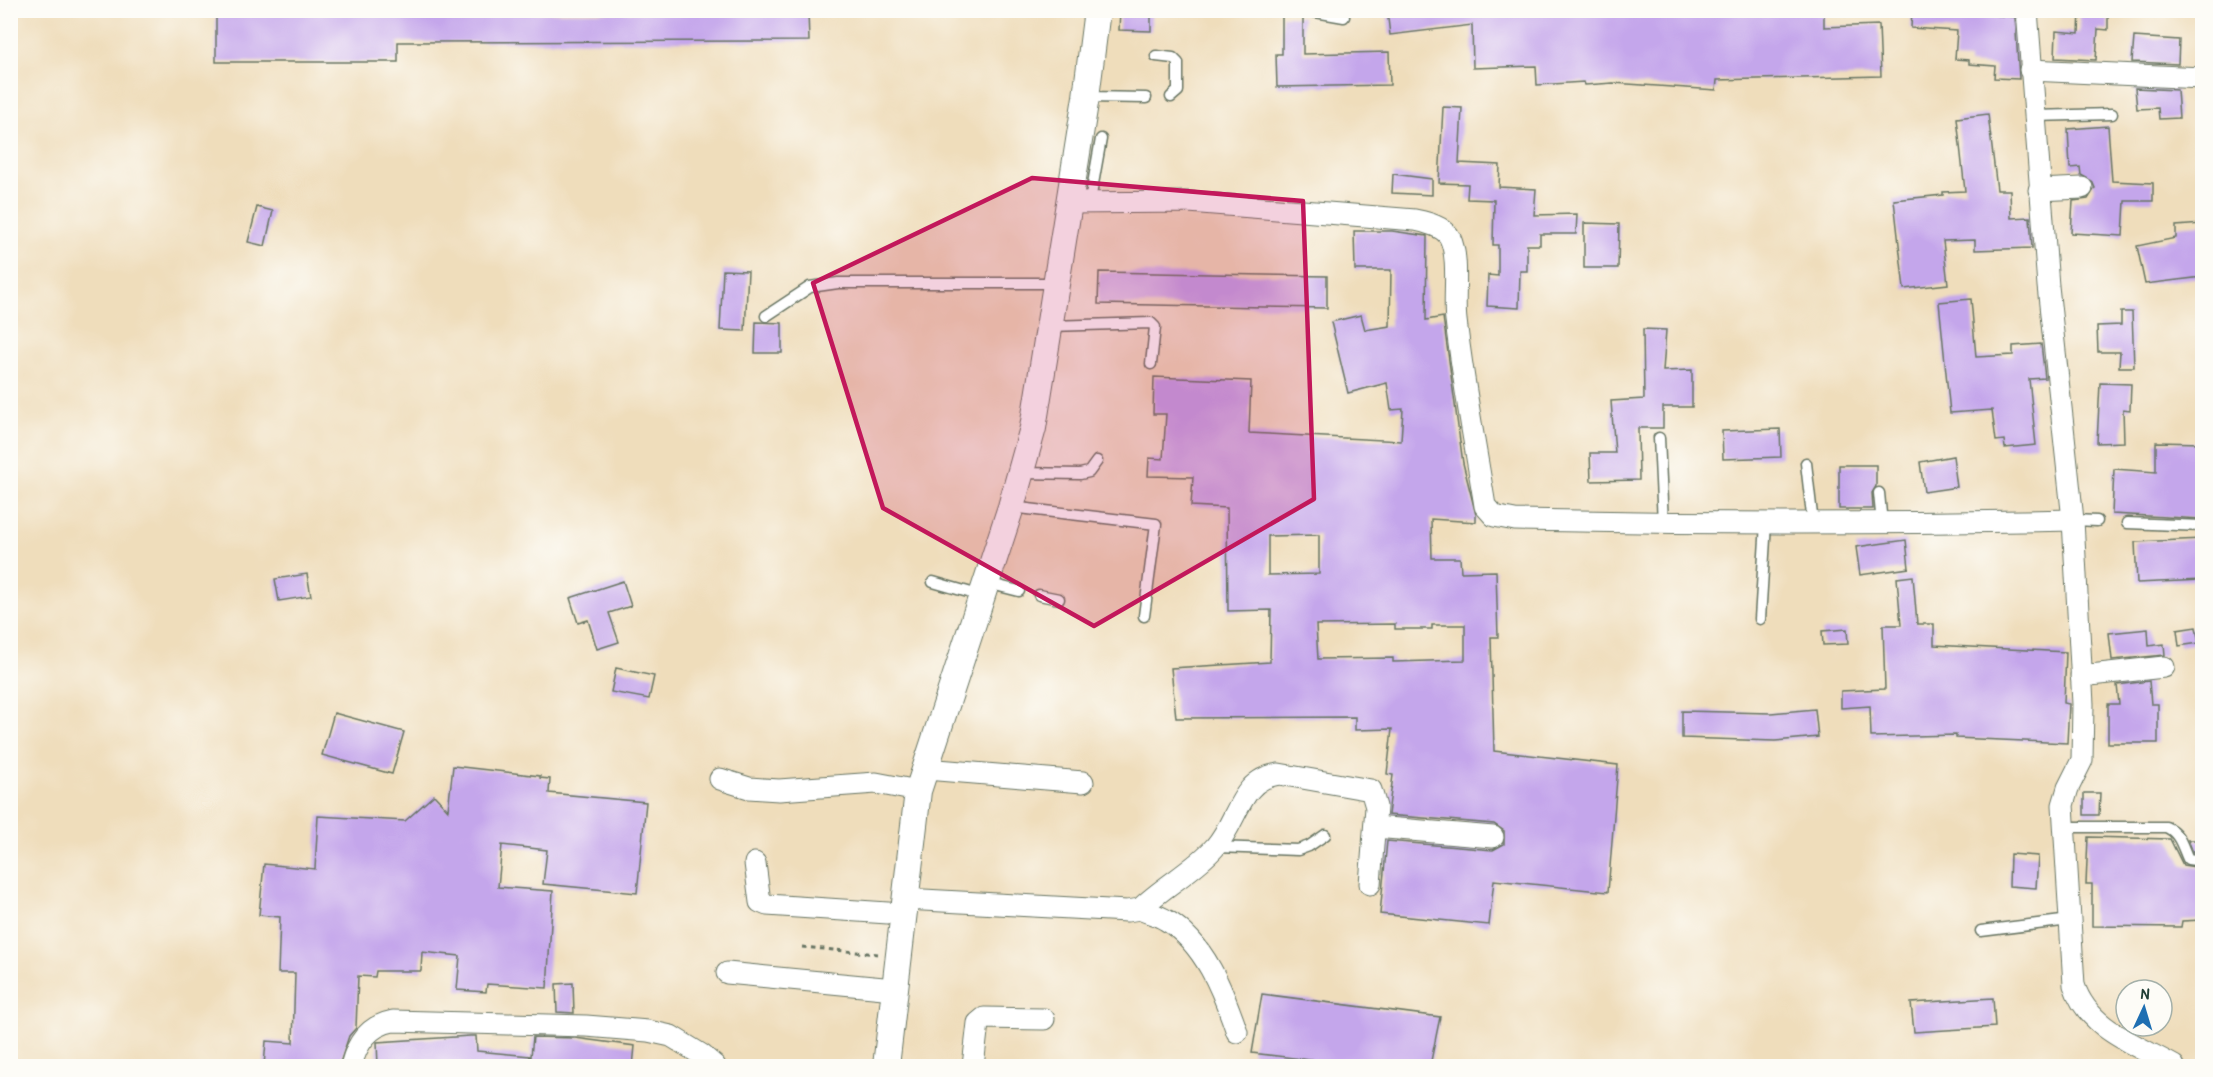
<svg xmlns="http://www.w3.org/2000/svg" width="2213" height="1077" font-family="'Patrick Hand',sans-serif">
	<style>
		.building { fill: #c4a6eb; fill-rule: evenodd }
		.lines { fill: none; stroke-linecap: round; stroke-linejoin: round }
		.service-casing { stroke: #687563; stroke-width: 13 }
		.minor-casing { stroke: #687563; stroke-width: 23 }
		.tertiary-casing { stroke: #687563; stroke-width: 28 }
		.path { stroke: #687563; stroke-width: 3; stroke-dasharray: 4.5 4.5; stroke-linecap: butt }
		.service { stroke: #fff; stroke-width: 10 }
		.minor { stroke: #fff; stroke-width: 21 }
		.tertiary { stroke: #fff; stroke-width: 26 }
		.marked { fill: #c2185b; fill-opacity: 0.2; stroke: #c2185b; stroke-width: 4.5; stroke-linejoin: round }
	</style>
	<rect width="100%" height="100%" fill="#fdfcf7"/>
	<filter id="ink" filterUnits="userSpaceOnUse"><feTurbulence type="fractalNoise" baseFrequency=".0167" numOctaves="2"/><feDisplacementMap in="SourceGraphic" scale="12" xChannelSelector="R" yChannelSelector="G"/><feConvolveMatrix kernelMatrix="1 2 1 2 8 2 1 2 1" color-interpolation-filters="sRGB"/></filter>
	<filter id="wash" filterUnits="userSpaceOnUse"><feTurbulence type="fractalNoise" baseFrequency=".008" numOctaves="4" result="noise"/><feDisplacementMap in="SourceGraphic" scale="24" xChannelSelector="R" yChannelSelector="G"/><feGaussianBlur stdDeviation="1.35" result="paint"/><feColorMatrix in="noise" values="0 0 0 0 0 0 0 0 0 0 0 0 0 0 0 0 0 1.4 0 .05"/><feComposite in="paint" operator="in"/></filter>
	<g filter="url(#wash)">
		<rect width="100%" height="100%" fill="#efddbb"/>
		<g id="blocks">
			<g class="building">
				<polygon points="216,10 395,10 395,13 808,12 809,41 398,42 398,62 216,62"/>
				<polygon points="1120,10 1151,10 1151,31 1119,30"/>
				<polygon points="1387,10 1824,10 1824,27 1879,25 1881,76 1717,80 1716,90 1613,83 1585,85 1584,82 1537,85 1536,66 1473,68 1472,25 1390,35"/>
				<polygon points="1912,10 1993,10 1993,15 2015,17 2019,79 1994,78 1995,66 1969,64 1969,60 1955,59 1957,31 1911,28"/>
				<polygon points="2080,10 2108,10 2108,30 2098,29 2096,60 2055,58 2056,31 2079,33"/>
				<polygon points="1282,16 1303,17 1303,54 1389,52 1390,85 1277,87 1276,54 1282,54"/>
				<polygon points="2134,37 2179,40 2178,64 2132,62"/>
				<polygon points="2135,88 2177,90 2179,118 2159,119 2158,108 2137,109"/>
				<polygon points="1443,107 1462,108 1459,163 1500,165 1499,187 1536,189 1534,215 1577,214 1576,234 1540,234 1540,245 1527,245 1527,271 1520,271 1519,308 1487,306 1488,275 1498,276 1498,245 1493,245 1494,200 1467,199 1468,184 1439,183"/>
				<polygon points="1988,114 1997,190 2010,190 2011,218 2030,217 2032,248 1975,250 1975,240 1943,241 1948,284 1904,289 1894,200 1943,195 1943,192 1965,191 1957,118"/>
				<polygon points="2108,126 2112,181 2153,183 2153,201 2125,201 2123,236 2071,233 2073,201 2088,199 2095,188 2092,181 2081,175 2080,167 2070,168 2068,129"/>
				<polygon points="1393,174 1432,179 1432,195 1392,193"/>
				<polygon points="257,207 273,211 265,246 248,242"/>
				<polygon points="1584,223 1619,224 1618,268 1584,268"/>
				<polygon points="2202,224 2202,277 2145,284 2137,246 2176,238 2176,226"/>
				<path d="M1354,231H1392L1427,236L1426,320L1443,317L1463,463L1476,515V522L1431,519L1432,558H1460L1461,572L1496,571L1498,637H1491L1494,751L1618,765L1608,892L1494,880L1489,925L1380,914L1387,841L1493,850L1504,844V831L1494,824L1388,815L1393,775L1387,774L1392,729L1355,730V717L1176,718L1171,668L1270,662L1271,610L1228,611L1227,508L1191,506L1193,477L1148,476L1149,458L1163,459L1166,414H1153L1154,377L1251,381L1249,433L1401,441L1403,409L1391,410L1387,383L1348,393L1331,322L1361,315L1365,330L1390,326L1391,270H1355ZM1319,535V574L1268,575V536ZM1395,624V629H1432V625H1465V660L1393,662V658L1318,659L1316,625Z"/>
				<polygon points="723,270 748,271 745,331 720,330"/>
				<polygon points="1099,272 1327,276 1327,308 1098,304"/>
				<polygon points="1971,299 1976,357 2013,355 2013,346 2041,344 2045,378 2029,379 2036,445 2005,448 2004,440 1996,441 1992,410 1950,413 1939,302"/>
				<polygon points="2121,312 2132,312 2134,367 2119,367 2120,352 2098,352 2097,326 2121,325"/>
				<polygon points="756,322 782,323 782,353 755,353"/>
				<polygon points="1643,329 1666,330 1663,371 1692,370 1692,407 1663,407 1663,428 1638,428 1639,480 1591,481 1590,453 1615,453 1611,401 1644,399"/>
				<polygon points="2100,383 2131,384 2130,410 2123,409 2124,442 2097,443"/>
				<polygon points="1780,429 1781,457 1723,459 1722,431"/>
				<polygon points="2156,442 2202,443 2202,467 2200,467 2202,519 2112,514 2114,469 2156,472"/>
				<polygon points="1953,456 1957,487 1924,492 1920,462"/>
				<polygon points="1839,465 1876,465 1876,486 1872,493 1873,509 1839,509"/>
				<polygon points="2202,539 2202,580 2137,583 2135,542"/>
				<polygon points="1906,540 1909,568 1860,575 1856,547"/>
				<polygon points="307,574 311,596 279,601 275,579"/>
				<polygon points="1913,576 1917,624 1934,624 1934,645 2066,652 2064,703 2069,704 2067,743 1956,738 1956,735 1871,737 1870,706 1841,708 1841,691 1885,689 1883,625 1901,625 1897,578"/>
				<polygon points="623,581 631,606 609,613 619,642 597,649 588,620 578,623 570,598"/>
				<polygon points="2196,627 2199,643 2179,646 2177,630"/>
				<polygon points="1847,629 1848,644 1823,645 1822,631"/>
				<polygon points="2148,629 2149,646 2164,644 2165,655 2112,660 2109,633"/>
				<polygon points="616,668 654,676 649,699 611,692"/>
				<polygon points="2149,681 2151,704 2158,704 2158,743 2108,743 2108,704 2119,704 2117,685"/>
				<polygon points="1815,709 1818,737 1775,741 1682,738 1682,711 1771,713"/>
				<polygon points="334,713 404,732 392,774 322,755"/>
				<polygon points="453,766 540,776 540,778 550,779 549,793 646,802 637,893 543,884 547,850 502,845 498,887 553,891 547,988 487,984 486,992 457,990 460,956 422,952 421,971 376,971 375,977 358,976 356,1028 349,1036 339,1066 264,1066 266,1041 293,1043 295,973 278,973 280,917 259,915 264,864 315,869 318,816 405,821 434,795 448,810"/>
				<polygon points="2084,793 2100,793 2099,815 2084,815"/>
				<polygon points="2088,837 2170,839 2183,865 2202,868 2202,920 2182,921 2181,927 2092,926 2092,884 2086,884"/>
				<polygon points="2188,840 2202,840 2202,854 2193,852"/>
				<polygon points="2010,854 2038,856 2036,888 2009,886"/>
				<polygon points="573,983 574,1013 557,1012 556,984"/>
				<polygon points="1262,994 1440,1017 1430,1066 1359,1066 1252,1053"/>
				<polygon points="1993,998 1995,1027 1914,1032 1911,1003"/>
				<polygon points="470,1036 476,1036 477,1051 530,1056 529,1066 378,1066 377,1042"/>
				<polygon points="533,1037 575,1038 635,1046 633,1066 530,1066"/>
			</g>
		</g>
	</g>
	<g filter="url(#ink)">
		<use href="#blocks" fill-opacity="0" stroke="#687563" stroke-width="1.5"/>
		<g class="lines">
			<defs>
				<g id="service">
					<polyline points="1304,10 1344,17"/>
					<polyline points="1156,56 1173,58 1178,63 1178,91 1171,97"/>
					<polyline points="1087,97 1146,98"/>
					<polyline points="2034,116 2112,114"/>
					<polyline points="1090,201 1101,139"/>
					<polyline points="766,316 810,287 838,283 1056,283"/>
					<polyline points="1050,326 1151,323 1155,327 1151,364"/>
					<polyline points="1659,438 1663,523"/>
					<polyline points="1806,463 1813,524"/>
					<polyline points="1021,473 1080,474 1089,472 1097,461"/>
					<polyline points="1879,493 1882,524"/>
					<polyline points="1011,507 1156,524 1144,616"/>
					<polyline points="2073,520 2097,521"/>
					<polyline points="2127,523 2202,526"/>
					<polyline points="933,582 982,596"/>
					<polyline points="987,583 1019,591"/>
					<polyline points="1039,595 1059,599"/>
					<polyline points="1760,619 1766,523"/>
					<path d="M2065,827H2166C2180,833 2182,846 2188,859L2202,861"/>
					<polyline points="1216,847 1298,850 1309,846 1325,835"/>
					<polyline points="1981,931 2070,920"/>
				</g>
				<g id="minor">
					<path d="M2027,10L2048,286L2073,520L2083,704L2082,760L2068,788L2063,805L2074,985C2088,1029 2135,1044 2174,1066"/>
					<polyline points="2030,70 2202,78"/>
					<polyline points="2039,190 2082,188"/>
					<path d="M1069,203L1189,202L1415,220C1426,222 1445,227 1450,238C1460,259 1453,297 1456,320C1463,382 1475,444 1485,506L1494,516L1515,520C1701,524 1887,524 2073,520"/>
					<polyline points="2081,676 2164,667"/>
					<polyline points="926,769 1083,782"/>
					<polyline points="720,779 749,788 779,790 876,783 918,791"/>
					<polyline points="1375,827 1493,837"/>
					<polyline points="755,863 760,902 767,905 903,914"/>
					<path d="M905,899L1127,911L1140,909C1162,887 1195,870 1215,847C1238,822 1239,779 1279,774L1371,790L1376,807L1370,884"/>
					<path d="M1140,909C1148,913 1158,915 1166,920C1205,943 1223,991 1237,1032"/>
					<polyline points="727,973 894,989"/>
					<path d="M351,1066C357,1043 368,1026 393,1021L586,1026L648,1031L671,1036L702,1055L715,1066"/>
					<polyline points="973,1066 978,1023 984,1018 1044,1019"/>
				</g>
				<polyline id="tertiary" points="886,1066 918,791 1011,507 1033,428 1086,97 1097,10"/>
			</defs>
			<use href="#service" class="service-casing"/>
			<use href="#minor" class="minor-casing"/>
			<use href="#tertiary" class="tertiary-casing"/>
			<polyline class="path" points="802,947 878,954"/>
			<use href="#service" class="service"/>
			<use href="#minor" class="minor"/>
			<use href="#tertiary" class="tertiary"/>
		</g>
	</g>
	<path class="marked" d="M1032,178L1303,201L1314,499L1094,626L883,508L813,283Z"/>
	<rect width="2213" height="1077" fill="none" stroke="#fdfcf7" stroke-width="36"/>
	<g transform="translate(2144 1008) rotate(4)"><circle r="28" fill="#fdfcf7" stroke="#a4b0a9" stroke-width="1.5"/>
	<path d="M0-4.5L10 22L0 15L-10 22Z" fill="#1f6fb2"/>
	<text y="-9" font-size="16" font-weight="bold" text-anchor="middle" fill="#1f3d34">N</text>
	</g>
</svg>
